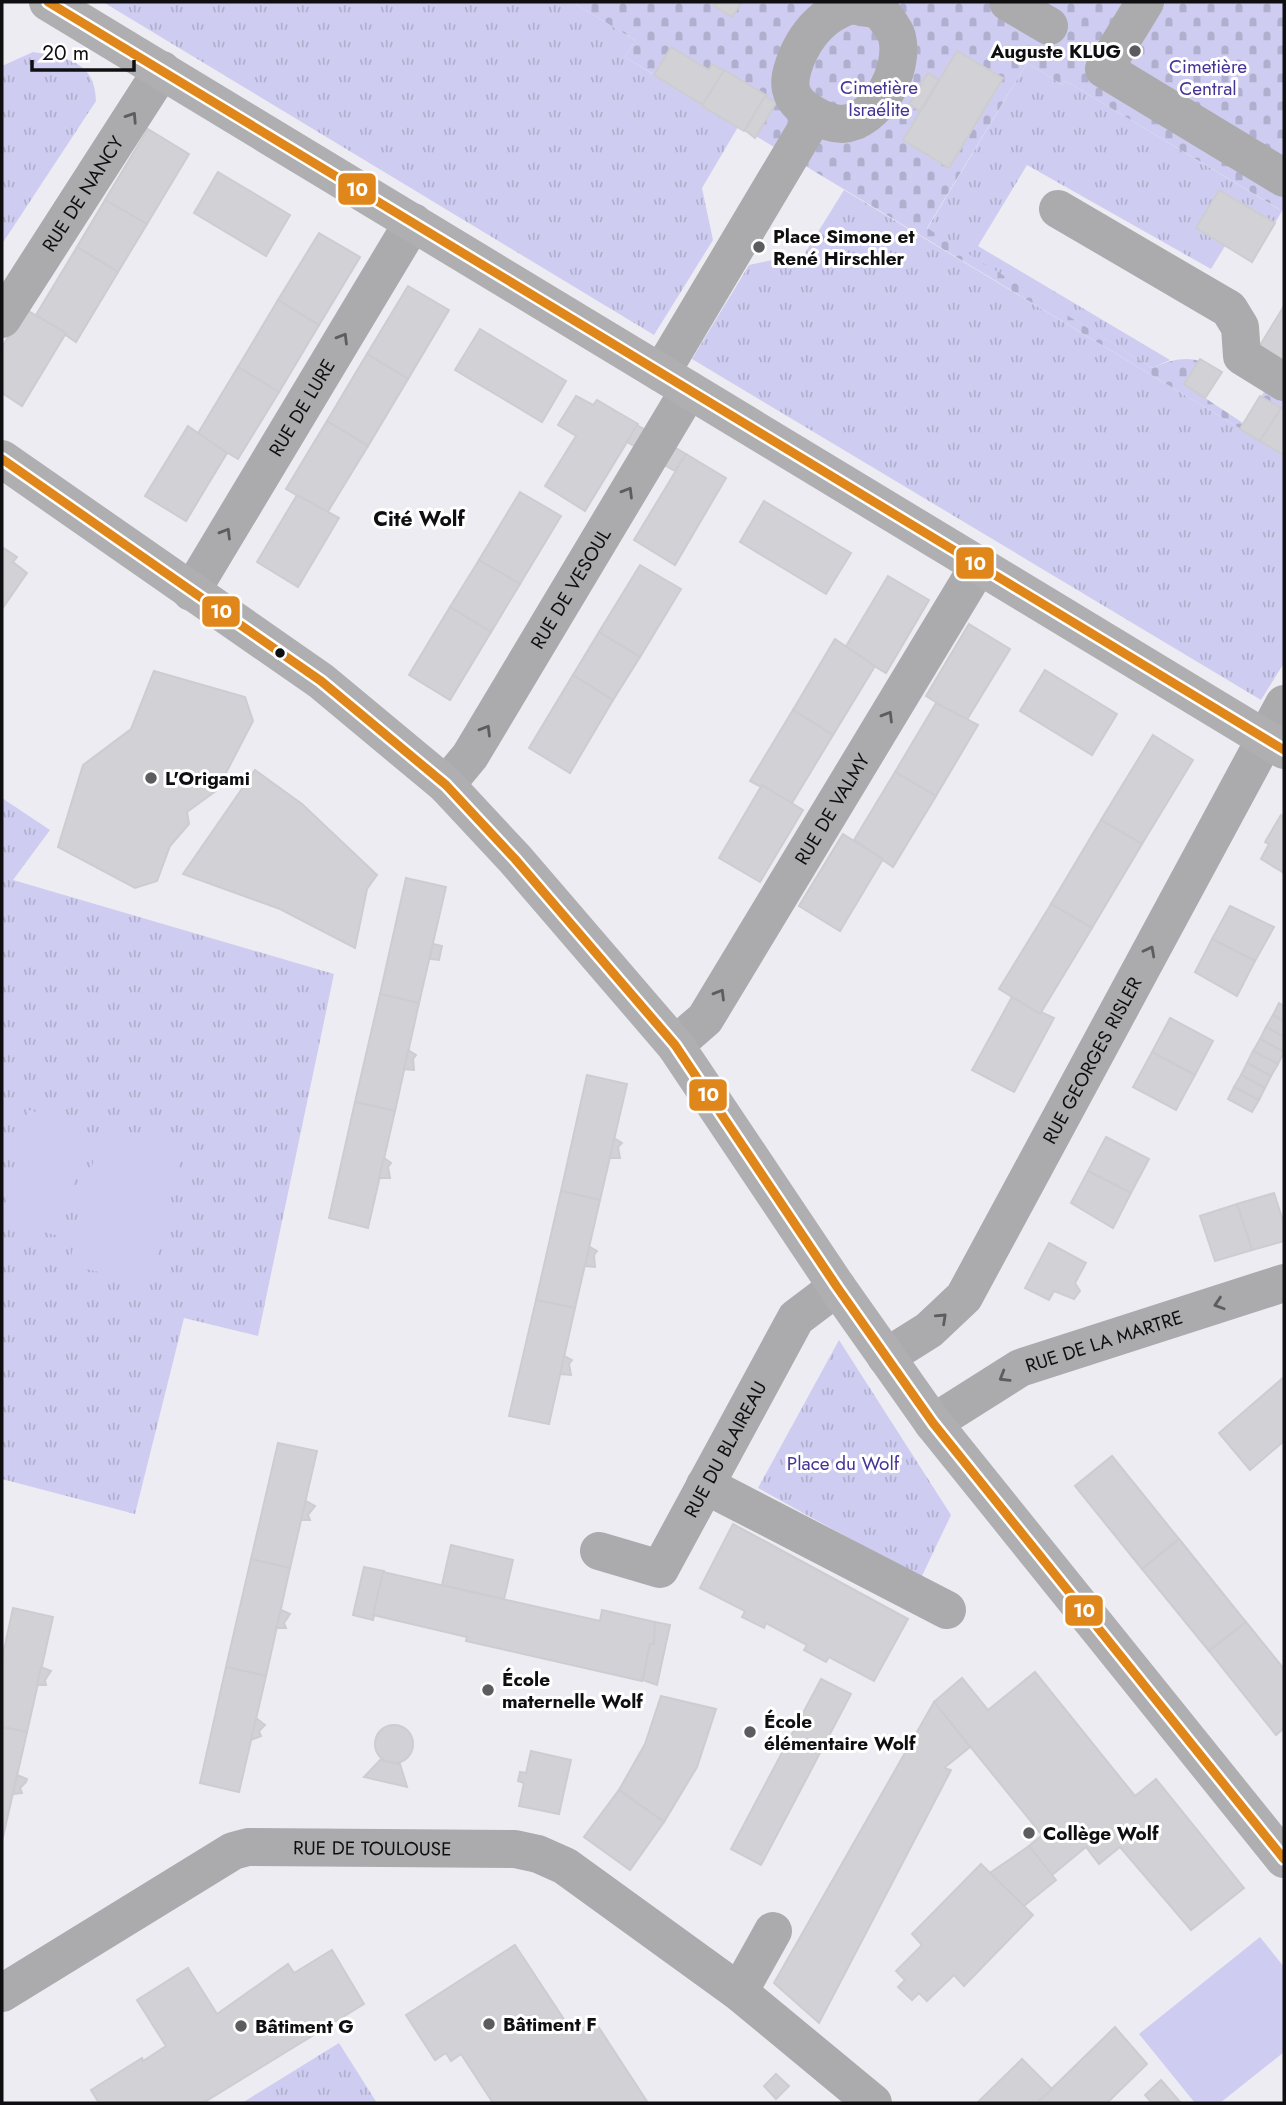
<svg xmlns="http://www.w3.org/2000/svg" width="1286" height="2105" font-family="Jost,sans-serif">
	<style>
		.grass { fill: url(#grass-tufts) }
		.cemetery { fill: url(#cemetery-stones) }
		.pitch { fill: #cecdf1 }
		.building { fill: #d2d2d6; stroke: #cdcdd1; stroke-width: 2 }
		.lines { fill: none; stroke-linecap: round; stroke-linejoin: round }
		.minor { stroke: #ababae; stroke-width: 38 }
		.major { stroke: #afafb2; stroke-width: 38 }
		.bus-1-casing { stroke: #fff; stroke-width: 14 }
		.bus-1 { stroke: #e0871c; stroke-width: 9 }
		.oneway { stroke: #5d5d60 }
		.poi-dot { fill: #5c5c60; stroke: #fff; stroke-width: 2.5 }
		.bus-dot { fill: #0f0f12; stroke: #fff; stroke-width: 2.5 }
		.labels { text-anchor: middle; stroke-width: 6; stroke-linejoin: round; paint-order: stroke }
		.poi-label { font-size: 19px; font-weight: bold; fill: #0f0f12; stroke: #fff; text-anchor: start }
		.park-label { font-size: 19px; fill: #453395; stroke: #fff }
		.street-label { font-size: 19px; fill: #0f0f12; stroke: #fff }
		.neighbourhood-label { font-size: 21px; font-weight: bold; fill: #0f0f12; stroke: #fff }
		.line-badge { stroke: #fff; stroke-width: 2.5 }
		.badge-label { font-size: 19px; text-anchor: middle; font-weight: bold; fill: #fff }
	</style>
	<defs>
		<pattern id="grass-tufts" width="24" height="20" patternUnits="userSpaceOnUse" patternTransform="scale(1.75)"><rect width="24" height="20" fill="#cecdf1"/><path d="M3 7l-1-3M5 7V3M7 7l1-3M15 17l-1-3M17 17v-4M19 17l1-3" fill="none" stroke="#b0afce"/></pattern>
		<pattern id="cemetery-stones" width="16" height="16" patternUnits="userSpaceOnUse" patternTransform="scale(1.75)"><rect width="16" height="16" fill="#cecdf1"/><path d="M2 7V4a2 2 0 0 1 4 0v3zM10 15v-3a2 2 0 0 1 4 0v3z" fill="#b0afce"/></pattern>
	</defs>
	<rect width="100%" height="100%" fill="#ececf2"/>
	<g class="grass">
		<polygon points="103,2 572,2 635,40 625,57 738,127 702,188 713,240 654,335"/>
		<path d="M33,52C67,58 95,61 96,101L2,244V66Z"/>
		<polygon points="1027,63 1063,85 1066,81 1282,211 1275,223 1219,190 1196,228 1225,246 1211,269 1027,165 978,246 1170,360 1152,368 927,229"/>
		<polygon points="844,190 1284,455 1284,663 1261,700 692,359 749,265 805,253"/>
		<polygon points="2,798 50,830 13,880 334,974 258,1336 184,1318 135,1514 2,1479"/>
		<polygon points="839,1340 951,1515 921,1578 758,1488"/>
		<polygon points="339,2043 377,2103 242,2103"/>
	</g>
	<path class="cemetery" d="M572,2H1284V212L1066,81L1063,85L1027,63L927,228L1152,368C1181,356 1195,355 1222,372L1205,398L1243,423L1281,367L1256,352L1284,306V455L625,57L635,40Z"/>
	<g class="pitch">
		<polygon points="28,1110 88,1125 60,1236 2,1222"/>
		<polygon points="101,1128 183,1146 151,1284 69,1265"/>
		<polygon points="1260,1937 1284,1967 1284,2052 1220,2103 1195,2103 1139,2034"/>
	</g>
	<g class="building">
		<polygon points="717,2 742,2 732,17 714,6"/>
		<polygon points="671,47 709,70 712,64 724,71 703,105 654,75"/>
		<polygon points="957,51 1003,78 949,168 903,140"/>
		<polygon points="724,70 766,95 744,131 702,106"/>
		<polygon points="928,73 939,80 920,111 909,104"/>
		<polygon points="765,96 776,103 755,138 745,130"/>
		<polygon points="148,129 189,154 147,224 105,200"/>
		<polygon points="218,172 290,215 266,256 194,213"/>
		<polygon points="1219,190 1275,223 1252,262 1196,228"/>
		<polygon points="105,200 147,224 118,272 77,247"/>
		<polygon points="319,233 360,257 319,325 278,300"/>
		<polygon points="77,247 118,272 76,342 36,315"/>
		<polygon points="408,286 449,310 408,379 367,354"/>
		<polygon points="278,300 319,325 279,392 238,367"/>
		<polygon points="1284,306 1284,362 1256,352"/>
		<polygon points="25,309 66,333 22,406 2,393 2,347"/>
		<polygon points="480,329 566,381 542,422 455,370"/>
		<polygon points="367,354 408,379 368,446 327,421"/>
		<polygon points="1200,359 1222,372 1205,398 1184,384"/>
		<polygon points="238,367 279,392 238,459 197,435"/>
		<polygon points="576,396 593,405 597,400 638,424 585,511 545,486 576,436 558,425"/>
		<polygon points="1260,396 1281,408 1260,441 1240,429"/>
		<polygon points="1281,408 1284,410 1284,455 1260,441"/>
		<polygon points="327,421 368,446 327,513 286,489"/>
		<polygon points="637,425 651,433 641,450 627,442"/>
		<polygon points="188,426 227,453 186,521 145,496"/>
		<polygon points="671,445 686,454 675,471 661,463"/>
		<polygon points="686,454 726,478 675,565 634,540"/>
		<polygon points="520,492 561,516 520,584 479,560"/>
		<polygon points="297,495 339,518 298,587 257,562"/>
		<polygon points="764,501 851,553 826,594 740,542"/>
		<polygon points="2,547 17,557 13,562 27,573 2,609"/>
		<polygon points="479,560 520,584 491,632 450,607"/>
		<polygon points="640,565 681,589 640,657 599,632"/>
		<polygon points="888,576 929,600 886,673 845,648"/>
		<polygon points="450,607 491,632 450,700 409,675"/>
		<polygon points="969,624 1010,649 966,721 926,696"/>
		<polygon points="599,632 640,657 613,700 573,675"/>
		<polygon points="835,639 875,666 833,735 793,710"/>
		<polygon points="1045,670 1117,714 1092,755 1020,711"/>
		<polygon points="154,671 245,697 253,721 217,790 187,812 189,824 170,846 157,881 135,888 58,847 83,765 131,729"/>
		<polygon points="573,675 613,700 570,773 529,748"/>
		<polygon points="936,703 978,725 936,796 895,772"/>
		<polygon points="793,710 833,735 792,803 750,781"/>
		<polygon points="1153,735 1193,760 1142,844 1101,820"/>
		<polygon points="255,770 302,804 377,875 367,889 355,948 280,909 183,874"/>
		<polygon points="895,772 936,796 893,867 854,840"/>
		<polygon points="762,785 803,810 760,882 719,858"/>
		<polygon points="1281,815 1284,817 1284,873 1261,859 1269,844 1265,842"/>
		<polygon points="1101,820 1142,844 1092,928 1051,904"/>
		<polygon points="843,834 883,859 840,931 799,906"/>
		<polygon points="406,878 446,887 419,1003 380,994"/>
		<polygon points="1051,904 1092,928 1040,1014 999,989"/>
		<polygon points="1230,906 1274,927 1255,961 1212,939"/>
		<polygon points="1212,939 1255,961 1237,996 1195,972"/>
		<polygon points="433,944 442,946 439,960 430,959"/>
		<polygon points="380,994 419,1003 395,1111 355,1102"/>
		<polygon points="1012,997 1040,1014 1041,1012 1054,1018 1014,1092 972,1070"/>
		<polygon points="1279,1003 1284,1006 1284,1021 1273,1015"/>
		<polygon points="1273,1015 1284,1021 1284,1037 1266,1027"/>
		<polygon points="1170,1018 1213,1041 1195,1075 1152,1052"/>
		<polygon points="1266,1027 1284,1037 1284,1052 1260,1039"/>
		<polygon points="1260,1039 1284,1052 1278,1064 1253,1051"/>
		<polygon points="408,1050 416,1055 413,1059 414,1070 404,1069"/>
		<polygon points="1253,1051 1278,1064 1271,1076 1247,1063"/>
		<polygon points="1152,1052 1195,1075 1176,1110 1133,1087"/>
		<polygon points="1247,1063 1271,1076 1265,1088 1241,1075"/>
		<polygon points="587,1075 627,1084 600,1200 561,1191"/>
		<polygon points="1241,1075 1265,1088 1259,1100 1234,1087"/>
		<polygon points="1234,1087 1259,1100 1252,1112 1228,1099"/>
		<polygon points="355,1102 395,1111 368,1228 329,1218"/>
		<polygon points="1106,1137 1149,1159 1131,1193 1088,1171"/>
		<polygon points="614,1138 622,1143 618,1147 620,1158 610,1158"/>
		<polygon points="384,1158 391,1163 388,1167 390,1178 379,1178"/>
		<polygon points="1088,1171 1131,1193 1113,1228 1071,1203"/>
		<polygon points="561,1191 600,1200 575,1308 536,1300"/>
		<polygon points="1274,1193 1284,1224 1284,1241 1252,1250 1237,1204"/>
		<polygon points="1237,1204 1252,1250 1215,1261 1200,1216"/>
		<polygon points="1049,1243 1086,1263 1075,1283 1080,1291 1074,1299 1054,1291 1049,1300 1025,1288"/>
		<polygon points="590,1247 597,1251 594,1255 595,1267 585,1266"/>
		<polygon points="536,1300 575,1308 549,1424 509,1416"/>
		<polygon points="564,1356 572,1360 569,1364 571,1375 560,1374"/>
		<polygon points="1284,1377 1284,1441 1250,1470 1219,1433"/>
		<polygon points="278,1443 317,1451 290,1568 251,1559"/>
		<polygon points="1112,1456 1179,1539 1142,1569 1075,1486"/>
		<polygon points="306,1501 315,1506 308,1515 310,1520 301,1520"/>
		<polygon points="733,1524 908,1619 874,1681 829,1657 826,1662 804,1650 807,1645 766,1623 764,1628 742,1617 745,1611 700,1588"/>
		<polygon points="1179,1539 1246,1622 1209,1651 1142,1569"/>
		<polygon points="451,1545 513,1560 504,1599 442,1585"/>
		<polygon points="251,1559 290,1568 266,1676 226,1667"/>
		<polygon points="364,1567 384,1571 373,1620 353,1615"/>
		<polygon points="383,1572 600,1621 602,1610 655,1622 654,1644 650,1644 642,1681 466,1641 467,1637 373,1615"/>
		<polygon points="13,1608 53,1617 27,1732 2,1727 2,1659"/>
		<polygon points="281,1610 290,1614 284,1623 286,1628 276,1628"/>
		<polygon points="655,1622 670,1625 657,1685 643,1680 650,1644 654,1644"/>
		<polygon points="1246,1622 1284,1669 1284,1728 1276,1735 1209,1651"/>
		<polygon points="41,1667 51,1671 45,1680 46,1685 37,1685"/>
		<polygon points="226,1667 266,1676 239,1792 200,1783"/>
		<polygon points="1035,1672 1135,1796 1156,1779 1244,1888 1191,1930 1120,1847 1099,1864 1086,1847 1052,1875 1029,1846 1042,1835 934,1702 962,1678 988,1710"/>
		<polygon points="821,1679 851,1694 761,1865 731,1849"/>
		<polygon points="661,1696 716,1709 697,1767 664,1822 619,1790 645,1744"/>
		<polygon points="934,1702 970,1747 944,1768 951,1770 819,2023 774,1983"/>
		<polygon points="256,1718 265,1725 259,1731 261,1736 251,1740"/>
		<circle cx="394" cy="1744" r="19"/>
		<polygon points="2,1727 27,1732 2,1841"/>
		<polygon points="531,1751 571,1760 559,1814 519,1806 524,1783 518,1781 520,1772 526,1773"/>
		<polygon points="380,1760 400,1764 407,1787 364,1777"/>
		<polygon points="17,1775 27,1779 26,1782 20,1788 22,1793 13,1794"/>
		<polygon points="619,1790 664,1822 630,1870 584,1837"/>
		<polygon points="1029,1846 1056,1880 1024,1906 990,1873"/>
		<polygon points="981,1864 1033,1915 964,1986 954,1975 927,2001 919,1993 912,2000 898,1987 905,1980 896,1971 922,1945 912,1934"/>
		<polygon points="515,1945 571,2030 592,2017 648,2103 493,2103 461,2054 451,2061 446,2053 435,2060 406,2015"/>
		<polygon points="332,1950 364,2004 203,2103 99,2103 91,2090 142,2058 143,2061 166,2046 137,2000 188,1968 217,2014 288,1964 294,1973"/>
		<polygon points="1115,2027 1147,2064 1107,2103 1037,2103"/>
		<polygon points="1022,2059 1052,2089 1037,2103 977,2103"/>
		<polygon points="776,2074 789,2086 776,2099 764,2086"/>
		<polygon points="1161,2080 1181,2103 1152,2103 1145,2095"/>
	</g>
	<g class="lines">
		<g class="minor">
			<polyline points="1008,2 1049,26"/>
			<polyline points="1145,2 1104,69 1284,178"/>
			<path d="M851,5L880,10C885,18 895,29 897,37C905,70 877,122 842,124C826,124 799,109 793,95C787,83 792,70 796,59C807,32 824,14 851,5Z"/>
			<polyline points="1058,209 1229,309 1240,327 1242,356 1284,382"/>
			<path id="s1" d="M2,319L162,70"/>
			<polyline points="661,373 814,116"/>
			<path id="s2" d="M191,592L413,222"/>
			<path id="s3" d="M446,785L470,756L689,390"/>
			<path id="s4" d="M675,1045L705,1019L979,565"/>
			<path id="s5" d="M886,1357L929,1330L964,1297L1284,704"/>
			<path id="s6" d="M933,1423L1020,1368L1284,1283"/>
			<polyline points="705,1485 947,1610"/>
			<path id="s7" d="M599,1551L660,1569L796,1318L837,1287"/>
			<polyline points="739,1992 773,1931"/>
			<path id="s8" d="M2,1993L233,1851L248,1847L515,1849L538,1854L565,1866L739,1992L873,2103"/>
		</g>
		<g class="major">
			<polyline points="48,2 1284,750"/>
			<polyline points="2,459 321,681 446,785 515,859 675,1045 837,1287 933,1423 1284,1859"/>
		</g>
		<defs>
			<g id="bus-1">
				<polyline points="48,2 1284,750"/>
				<polyline points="2,459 321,681 446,785 515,859 675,1045 837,1287 933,1423 1284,1859"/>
			</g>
		</defs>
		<use href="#bus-1" class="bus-1-casing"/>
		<use href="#bus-1" class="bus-1"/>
	</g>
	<defs><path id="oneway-chevron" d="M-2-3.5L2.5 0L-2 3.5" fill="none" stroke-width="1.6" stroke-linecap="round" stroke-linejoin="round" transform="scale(1.75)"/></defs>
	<g class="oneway">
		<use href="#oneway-chevron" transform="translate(132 117) rotate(-57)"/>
		<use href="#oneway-chevron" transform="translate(343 338) rotate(-59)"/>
		<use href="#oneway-chevron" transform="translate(628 492) rotate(-59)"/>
		<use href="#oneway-chevron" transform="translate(226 533) rotate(-59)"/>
		<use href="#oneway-chevron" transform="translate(888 716) rotate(-59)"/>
		<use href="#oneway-chevron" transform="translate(486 730) rotate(-59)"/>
		<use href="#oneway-chevron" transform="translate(1150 951) rotate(-62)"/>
		<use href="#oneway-chevron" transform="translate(720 994) rotate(-59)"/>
		<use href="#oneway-chevron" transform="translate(1219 1304) rotate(162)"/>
		<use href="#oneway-chevron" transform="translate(942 1318) rotate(-43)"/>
		<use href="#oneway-chevron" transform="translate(1004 1377) rotate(149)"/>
	</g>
	<g class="poi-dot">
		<circle cx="1135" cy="51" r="7"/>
		<circle cx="759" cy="247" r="7"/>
		<circle cx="151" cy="778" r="7"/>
		<circle cx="488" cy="1690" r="7"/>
		<circle cx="750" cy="1732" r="7"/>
		<circle cx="1029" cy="1833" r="7"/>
		<circle cx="489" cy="2024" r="7"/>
		<circle cx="241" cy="2026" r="7"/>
	</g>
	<circle class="bus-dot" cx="280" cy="653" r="6"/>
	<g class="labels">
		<g class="poi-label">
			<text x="1121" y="58" text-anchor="end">Auguste KLUG</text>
			<text x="773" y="243">Place Simone et<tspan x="773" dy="22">René Hirschler</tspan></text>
			<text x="165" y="785">L'Origami</text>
			<text x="502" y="1686">École<tspan x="502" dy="22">maternelle Wolf</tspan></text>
			<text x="764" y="1728">École<tspan x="764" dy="22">élémentaire Wolf</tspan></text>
			<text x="1043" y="1840">Collège Wolf</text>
			<text x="503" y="2031">Bâtiment F</text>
			<text x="255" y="2033">Bâtiment G</text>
		</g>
		<g class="park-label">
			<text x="1208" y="73">Cimetière<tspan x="1208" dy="22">Central</tspan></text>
			<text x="879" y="94">Cimetière<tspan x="879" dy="22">Israélite</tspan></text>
			<text x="843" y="1470">Place du Wolf</text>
		</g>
		<g class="street-label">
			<text dy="7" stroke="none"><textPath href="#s1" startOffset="149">RUE DE NANCY</textPath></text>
			<text dy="7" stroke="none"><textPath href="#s2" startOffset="215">RUE DE LURE</textPath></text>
			<text dy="7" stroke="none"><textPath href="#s3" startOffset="233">RUE DE VESOUL</textPath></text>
			<text dy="7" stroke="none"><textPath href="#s4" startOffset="285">RUE DE VALMY</textPath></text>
			<text dy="7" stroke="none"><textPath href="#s5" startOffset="368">RUE GEORGES RISLER</textPath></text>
			<text dy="7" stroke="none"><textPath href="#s6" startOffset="191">RUE DE LA MARTRE</textPath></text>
			<text dy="7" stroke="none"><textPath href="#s7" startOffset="200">RUE DU BLAIREAU</textPath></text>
			<text dy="7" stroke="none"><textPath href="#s8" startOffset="411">RUE DE TOULOUSE</textPath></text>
		</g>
		<g class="neighbourhood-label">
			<text x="419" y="526">Cité Wolf</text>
		</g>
	</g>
	<g class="line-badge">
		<rect x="337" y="172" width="40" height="34" rx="7" fill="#e0871c"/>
		<rect x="955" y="546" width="40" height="34" rx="7" fill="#e0871c"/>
		<rect x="201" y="595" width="40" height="33" rx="7" fill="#e0871c"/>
		<rect x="688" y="1078" width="40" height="34" rx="7" fill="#e0871c"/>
		<rect x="1064" y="1594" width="40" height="33" rx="7" fill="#e0871c"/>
	</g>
	<g class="badge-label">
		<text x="357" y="196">10</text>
		<text x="975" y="570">10</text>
		<text x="221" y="618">10</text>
		<text x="708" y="1101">10</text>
		<text x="1084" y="1617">10</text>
	</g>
	<rect width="1286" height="2105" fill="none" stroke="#0f0f12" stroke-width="7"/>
	<path d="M32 60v10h102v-10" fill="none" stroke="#0f0f12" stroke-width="3.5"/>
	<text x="42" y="60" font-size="21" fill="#0f0f12" stroke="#ffffff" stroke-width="5" paint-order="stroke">20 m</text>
</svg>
